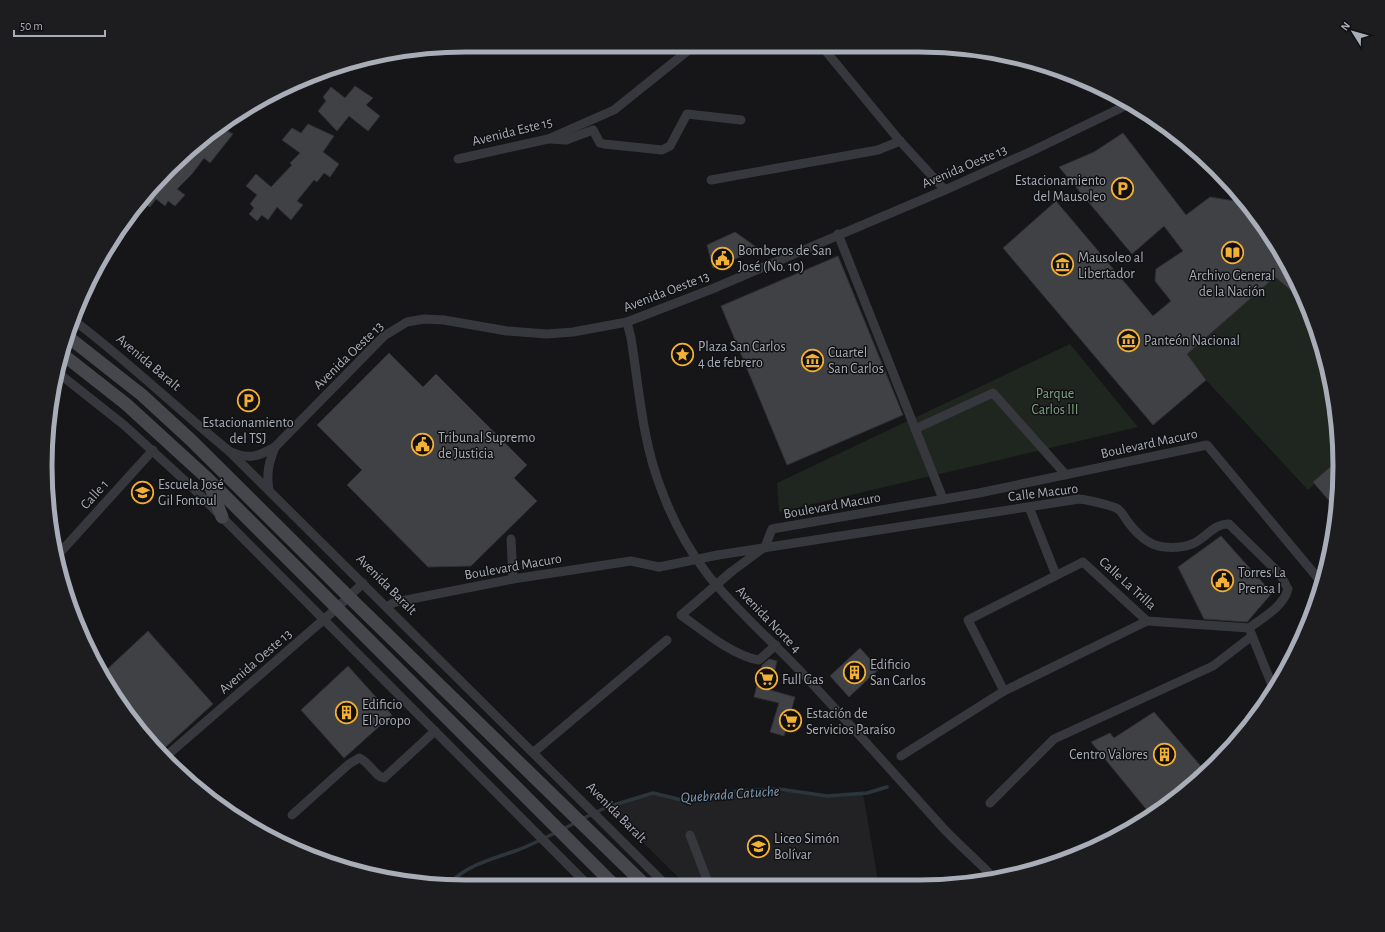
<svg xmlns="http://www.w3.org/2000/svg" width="1385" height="932" font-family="'Alegreya Sans',sans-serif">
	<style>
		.built { fill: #222225 }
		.green { fill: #1e261f }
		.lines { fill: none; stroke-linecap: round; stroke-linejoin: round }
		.stream { stroke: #2c353c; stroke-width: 3.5 }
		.building { fill: #404145; stroke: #303034 }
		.street { stroke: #37383d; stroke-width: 9 }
		.secondary { stroke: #45474d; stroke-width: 13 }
		.street-bridge { stroke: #37383d; stroke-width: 9 }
		.labels { text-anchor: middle; stroke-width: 3; stroke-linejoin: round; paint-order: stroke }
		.street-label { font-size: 14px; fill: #a8adb8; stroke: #111113 }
		.poi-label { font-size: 14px; fill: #a8adb8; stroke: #111113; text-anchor: start }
		.park-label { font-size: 14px; fill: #7fa381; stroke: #111113 }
		.water-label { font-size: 15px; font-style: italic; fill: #7f9bb3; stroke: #111113 }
		.rim { fill: none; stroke: #a8adb8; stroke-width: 5 }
	</style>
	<rect width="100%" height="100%" fill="#161618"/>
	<polygon class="built" points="767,790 820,795 863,793 879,886 686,885 607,807 649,794 682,800 709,798 737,791"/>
	<g class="green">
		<polygon points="1275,277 1293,291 1308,309 1326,357 1339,439 1338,463 1308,490 1206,380 1187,354"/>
		<polygon points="1070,344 1138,427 779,512 777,483"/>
	</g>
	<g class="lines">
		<g class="stream">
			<polyline points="582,819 607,807 653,793 682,800 709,798 737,791 779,789 827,796 867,793 887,787"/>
			<polyline points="563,829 577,822"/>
			<path d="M449,884C466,865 495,858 518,850C531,845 544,838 557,832"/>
		</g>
	</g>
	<g class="building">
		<polygon points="355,86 373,98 366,105 380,116 368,131 349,116 337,131 318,111 326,101 323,97 331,87 345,98"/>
		<polygon points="308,124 334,136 323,152 339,164 330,177 324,173 317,182 314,180 297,201 303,205 291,220 277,207 268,220 262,215 257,221 249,214 254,208 250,204 257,195 246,186 256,174 271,187 292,165 290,163 300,153 282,140 292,128 301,133"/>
		<polygon points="219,127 233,134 210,163 204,158 192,174 177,189 185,195 175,206 168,201 165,206 156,199 150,207 140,201 169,168"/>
		<polygon points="1123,133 1186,215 1210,197 1247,203 1253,210 1297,280 1304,301 1275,277 1187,354 1206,380 1153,425 1003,248 1056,201 1153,316 1171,301 1155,281 1156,269 1183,251 1164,226 1132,254 1059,167 1094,152"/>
		<polygon points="735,232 759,249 713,268 707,245"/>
		<polygon points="838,256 903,415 787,465 721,306"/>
		<polygon points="389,353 423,387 436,374 527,465 514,478 537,501 471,566 428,567 347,485 362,470 317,425"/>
		<polygon points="1338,460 1337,500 1337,510 1313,482"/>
		<polygon points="1221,536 1272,593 1247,622 1204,619 1178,567"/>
		<polygon points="148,631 213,704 159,753 149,743 101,675"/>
		<polygon points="860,648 879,669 849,697 830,676"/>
		<polygon points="769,659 777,661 770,690 795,697 784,736 770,732 779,703 754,697 762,665"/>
		<polygon points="348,666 392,715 344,758 301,710"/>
		<polygon points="1154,712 1206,772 1175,800 1151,815 1091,742 1110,733 1114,738"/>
	</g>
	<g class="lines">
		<g class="street">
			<polyline points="824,49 900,141 945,190"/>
			<polyline points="549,139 566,140 593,130 600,143 604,144 662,150 670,146 687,114 741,120"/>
			<polyline points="458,159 548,139 614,110 690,49"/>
			<polyline points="711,180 878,150 900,141"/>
			<polyline points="838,234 943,499"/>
			<path d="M72,319C127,360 176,408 229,451L666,885"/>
			<path d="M627,322L631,338C639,387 642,439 660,486C671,517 688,549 708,575C737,611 772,641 803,674C851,725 897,777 944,829C960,846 978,861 994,878"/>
			<polyline points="57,372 124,425 193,488 587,884"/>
			<polyline points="915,429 993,393 1066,475"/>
			<path d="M229,451C249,460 257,457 275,447L384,336L407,322L424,319L444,320L507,331L547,334L573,332L627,322L712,289L945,190L1032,151L1129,104"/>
			<path d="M269,490C266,473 269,462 275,447"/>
			<polyline points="1029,507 1056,575"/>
			<polyline points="511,539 513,579"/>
			<polyline points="765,547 772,529 979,493 1207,445 1322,583"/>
			<path d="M718,555L1079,499C1088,500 1111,505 1118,509C1122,512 1125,518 1128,522C1137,534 1149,546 1164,547C1173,548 1184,547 1192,544C1205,539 1214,523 1229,524L1280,574L1288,589C1283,607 1264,617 1249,628"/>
			<polyline points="56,557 153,450"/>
			<polyline points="731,572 762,549"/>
			<path d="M693,605L681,615C702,630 733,656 759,660L776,645"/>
			<polyline points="387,607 393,603 401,601 513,579 631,561 659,567"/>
			<polyline points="1004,691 968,620 1083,562 1147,621 1249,628 1274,690"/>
			<polyline points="534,752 667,640"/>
			<polyline points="901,756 1004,691 1147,621"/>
			<polyline points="164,758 337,608 363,583"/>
			<polyline points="990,803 1054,739 1213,666 1252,636"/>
			<path d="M292,815L349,764L359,758C369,761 375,777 384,778L435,731"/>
			<polyline points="690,835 709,885"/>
		</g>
		<g class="secondary">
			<polyline points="67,336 142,395 192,441 349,597 645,885"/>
			<polyline points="61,353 126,404 207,478 613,884"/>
			<polyline points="209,483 222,517"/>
		</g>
		<g class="street-bridge">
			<polyline points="659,567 718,555"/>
			<polyline points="693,605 731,572"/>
		</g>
	</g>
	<defs>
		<symbol id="parking-ring" viewBox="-11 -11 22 22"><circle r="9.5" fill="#111113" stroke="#f2b134" stroke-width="1.5"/><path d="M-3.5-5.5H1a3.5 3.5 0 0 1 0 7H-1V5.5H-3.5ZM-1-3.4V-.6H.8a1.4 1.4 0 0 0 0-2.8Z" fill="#f2b134"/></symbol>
		<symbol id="library-ring" viewBox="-11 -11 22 22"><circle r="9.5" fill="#111113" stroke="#f2b134" stroke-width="1.5"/><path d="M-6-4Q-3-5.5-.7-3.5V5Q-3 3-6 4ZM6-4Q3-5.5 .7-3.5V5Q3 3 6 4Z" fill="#f2b134"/></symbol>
		<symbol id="civic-ring" viewBox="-11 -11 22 22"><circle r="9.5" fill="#111113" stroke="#f2b134" stroke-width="1.5"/><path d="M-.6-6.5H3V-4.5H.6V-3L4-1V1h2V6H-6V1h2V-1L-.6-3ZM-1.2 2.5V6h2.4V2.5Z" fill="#f2b134"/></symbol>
		<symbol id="museum-ring" viewBox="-11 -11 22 22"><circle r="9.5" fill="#111113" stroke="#f2b134" stroke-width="1.5"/><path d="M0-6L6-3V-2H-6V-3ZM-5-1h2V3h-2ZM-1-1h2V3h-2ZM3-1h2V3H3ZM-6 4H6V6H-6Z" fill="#f2b134"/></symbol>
		<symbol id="sight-ring" viewBox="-11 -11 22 22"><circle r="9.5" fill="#111113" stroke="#f2b134" stroke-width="1.5"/><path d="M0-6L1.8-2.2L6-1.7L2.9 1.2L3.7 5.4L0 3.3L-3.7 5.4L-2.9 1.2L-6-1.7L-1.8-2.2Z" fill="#f2b134"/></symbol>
		<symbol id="school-ring" viewBox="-11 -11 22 22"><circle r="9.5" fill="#111113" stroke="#f2b134" stroke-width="1.5"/><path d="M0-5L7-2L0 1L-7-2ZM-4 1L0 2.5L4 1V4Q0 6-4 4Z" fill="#f2b134"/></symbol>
		<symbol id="building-ring" viewBox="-11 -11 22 22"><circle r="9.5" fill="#111113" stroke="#f2b134" stroke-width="1.5"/><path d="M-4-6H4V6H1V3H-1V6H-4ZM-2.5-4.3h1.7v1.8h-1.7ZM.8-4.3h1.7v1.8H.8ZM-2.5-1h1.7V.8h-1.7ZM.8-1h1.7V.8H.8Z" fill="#f2b134"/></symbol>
		<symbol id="supermarket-ring" viewBox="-11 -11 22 22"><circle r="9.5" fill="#111113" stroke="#f2b134" stroke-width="1.5"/><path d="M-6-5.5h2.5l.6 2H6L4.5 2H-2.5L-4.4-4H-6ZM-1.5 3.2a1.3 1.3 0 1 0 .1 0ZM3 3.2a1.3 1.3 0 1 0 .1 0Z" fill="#f2b134"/></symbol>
	</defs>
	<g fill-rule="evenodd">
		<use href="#parking-ring" x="1110" y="176" width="25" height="25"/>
		<use href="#library-ring" x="1220" y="240" width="25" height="25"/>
		<use href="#civic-ring" x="710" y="246" width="25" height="25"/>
		<use href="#museum-ring" x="1050" y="252" width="25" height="25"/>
		<use href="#museum-ring" x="1116" y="328" width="25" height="25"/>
		<use href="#sight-ring" x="670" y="342" width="25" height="25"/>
		<use href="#museum-ring" x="800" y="348" width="25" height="25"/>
		<use href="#parking-ring" x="236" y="388" width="25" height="25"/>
		<use href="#civic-ring" x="410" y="432" width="25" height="25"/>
		<use href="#school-ring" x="130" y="480" width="25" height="25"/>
		<use href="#civic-ring" x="1210" y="568" width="25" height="25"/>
		<use href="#building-ring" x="842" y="660" width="25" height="25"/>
		<use href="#supermarket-ring" x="754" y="666" width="25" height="25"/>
		<use href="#building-ring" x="334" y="700" width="25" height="25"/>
		<use href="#supermarket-ring" x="778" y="708" width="25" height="25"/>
		<use href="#building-ring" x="1152" y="742" width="25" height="25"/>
		<use href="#school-ring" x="746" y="834" width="25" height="25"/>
	</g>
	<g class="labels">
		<g class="street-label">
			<text transform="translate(512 131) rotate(-14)" y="5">Avenida Este 15</text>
			<text transform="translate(964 166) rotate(-23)" y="5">Avenida Oeste 13</text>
			<text transform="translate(666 291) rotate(-21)" y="5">Avenida Oeste 13</text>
			<text transform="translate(348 355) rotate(-44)" y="5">Avenida Oeste 13</text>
			<text transform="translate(149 362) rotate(40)" y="5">Avenida Baralt</text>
			<text transform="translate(1149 443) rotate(-12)" y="5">Boulevard Macuro</text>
			<text transform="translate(1043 492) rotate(-7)" y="5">Calle Macuro</text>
			<text transform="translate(94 494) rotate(-48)" y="5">Calle 1</text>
			<text transform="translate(832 505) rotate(-10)" y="5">Boulevard Macuro</text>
			<text transform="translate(513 566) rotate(-10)" y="5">Boulevard Macuro</text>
			<text transform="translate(1128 583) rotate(42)" y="5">Calle La Trilla</text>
			<text transform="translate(387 584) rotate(45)" y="5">Avenida Baralt</text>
			<text transform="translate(769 619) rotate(46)" y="5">Avenida Norte 4</text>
			<text transform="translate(255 661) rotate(-41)" y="5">Avenida Oeste 13</text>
			<text transform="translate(617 812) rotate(45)" y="5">Avenida Baralt</text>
		</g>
		<g class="poi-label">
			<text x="1106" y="185" text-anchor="end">Estacionamiento<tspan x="1106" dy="16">del Mausoleo</tspan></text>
			<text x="738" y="255">Bomberos de San<tspan x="738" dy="16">José (No. 10)</tspan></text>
			<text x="1078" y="262">Mausoleo al<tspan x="1078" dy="16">Libertador</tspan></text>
			<text x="1232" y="280" text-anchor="middle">Archivo General<tspan x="1232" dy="16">de la Nación</tspan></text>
			<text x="1144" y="345">Panteón Nacional</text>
			<text x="698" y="351">Plaza San Carlos<tspan x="698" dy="16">4 de febrero</tspan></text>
			<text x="828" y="357">Cuartel<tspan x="828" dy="16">San Carlos</tspan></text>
			<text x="248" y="427" text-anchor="middle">Estacionamiento<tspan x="248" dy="16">del TSJ</tspan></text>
			<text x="438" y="442">Tribunal Supremo<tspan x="438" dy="16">de Justicia</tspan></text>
			<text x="158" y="489">Escuela José<tspan x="158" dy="16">Gil Fontoul</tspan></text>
			<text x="1238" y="577">Torres La<tspan x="1238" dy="16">Prensa I</tspan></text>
			<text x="870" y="669">Edificio<tspan x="870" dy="16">San Carlos</tspan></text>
			<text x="782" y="684">Full Gas</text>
			<text x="362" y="709">Edificio<tspan x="362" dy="16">El Joropo</tspan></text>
			<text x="806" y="718">Estación de<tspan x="806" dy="16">Servicios Paraíso</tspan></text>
			<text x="1148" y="759" text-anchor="end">Centro Valores</text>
			<text x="774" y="843">Liceo Simón<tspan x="774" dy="16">Bolívar</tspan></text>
		</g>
		<g class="park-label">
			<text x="1055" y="398">Parque<tspan x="1055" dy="16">Carlos III</tspan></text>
		</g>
		<g class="water-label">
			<text transform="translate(730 794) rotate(-4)" y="5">Quebrada Catuche</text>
		</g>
	</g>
	<path d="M0 0H1385V932H0ZM466 52H919A414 414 0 0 1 1333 466V466A414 414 0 0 1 919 880H466A414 414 0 0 1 52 466V466A414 414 0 0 1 466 52Z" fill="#1d1d20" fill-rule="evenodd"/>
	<path class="rim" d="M466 52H919A414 414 0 0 1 1333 466V466A414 414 0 0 1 919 880H466A414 414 0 0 1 52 466V466A414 414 0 0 1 466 52Z"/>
	<g transform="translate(1353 32) rotate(307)" stroke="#111113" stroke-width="3" paint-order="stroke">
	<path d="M0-3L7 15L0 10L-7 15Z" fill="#a8adb8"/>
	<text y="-6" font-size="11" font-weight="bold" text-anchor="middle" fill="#a8adb8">N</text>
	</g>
	<path d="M14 30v6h91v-6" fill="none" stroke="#a8adb8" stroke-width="2"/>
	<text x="20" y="30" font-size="12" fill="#a8adb8" stroke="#111113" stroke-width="3" paint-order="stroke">50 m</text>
</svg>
